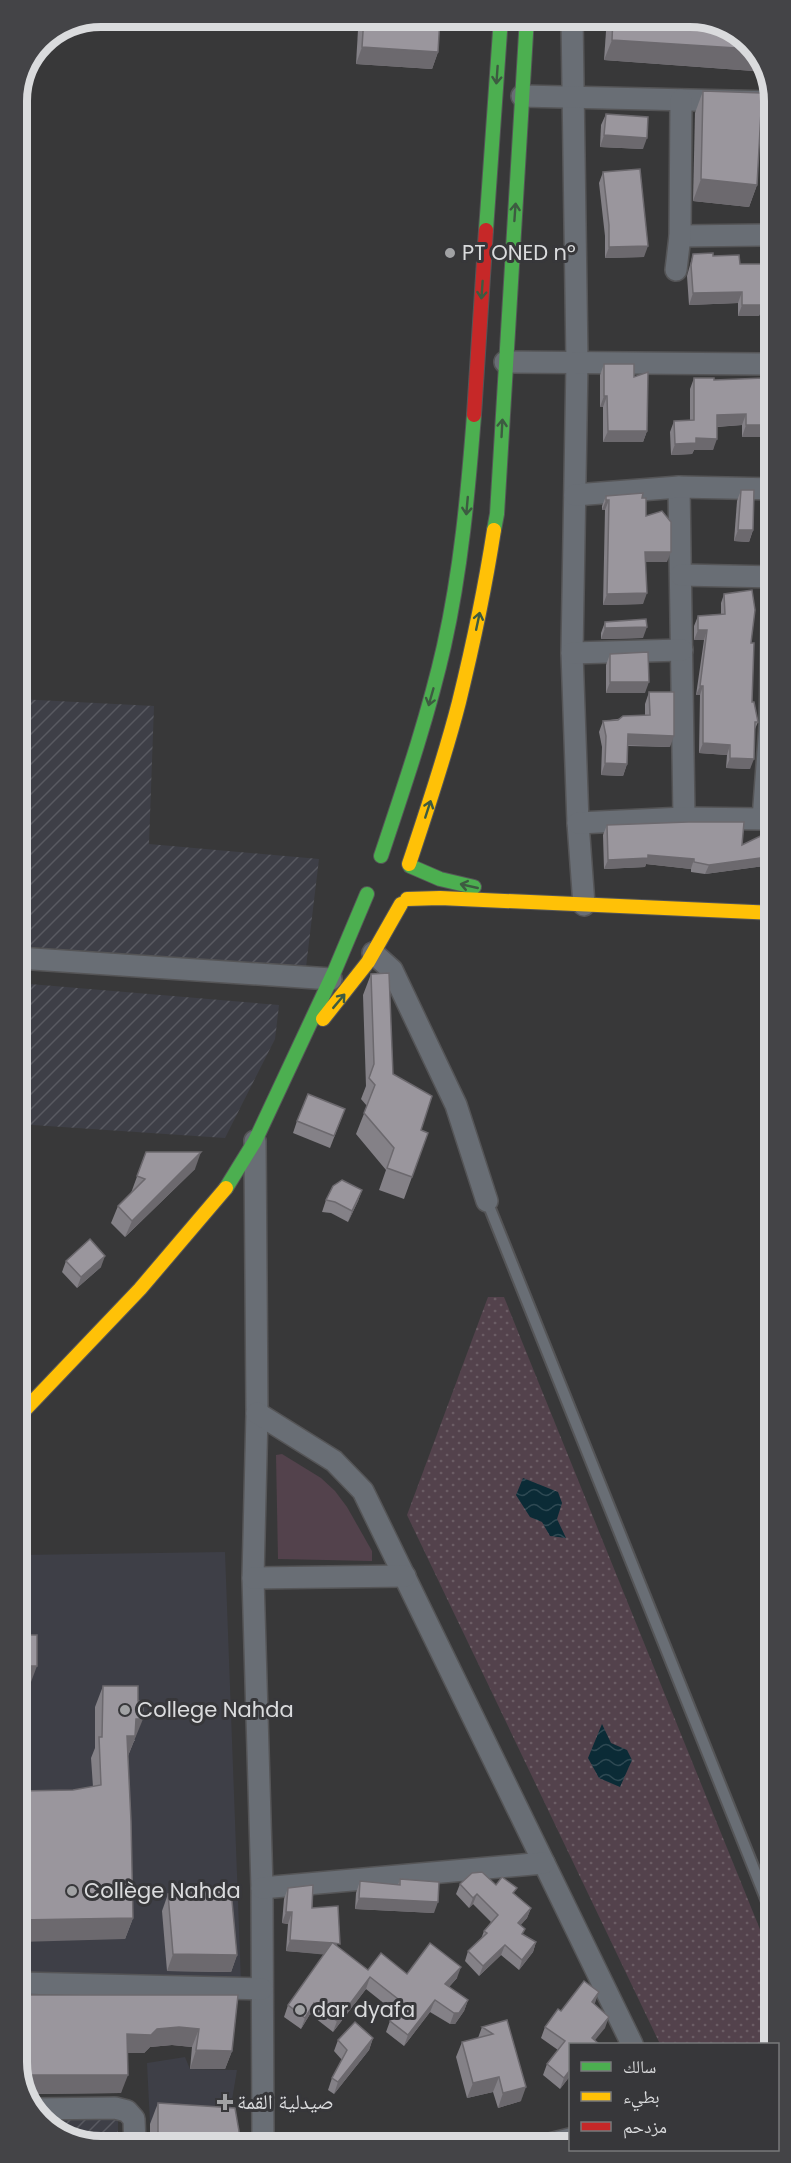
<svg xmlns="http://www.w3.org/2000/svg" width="791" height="2163" font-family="Poppins,'Noto Naskh Arabic',sans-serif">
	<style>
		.built { fill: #3e3f47 }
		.industrial { fill: url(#industrial-furrows) }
		.green { fill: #53424c }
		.park { fill: url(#park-dots) }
		.water { fill: url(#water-waves) }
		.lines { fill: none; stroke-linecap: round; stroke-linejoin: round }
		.lane-casing { stroke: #555557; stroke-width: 14 }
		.street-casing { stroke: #555557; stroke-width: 24 }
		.fast-casing { stroke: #555557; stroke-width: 16 }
		.slow-casing { stroke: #555557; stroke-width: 16 }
		.jam-casing { stroke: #555557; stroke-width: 16 }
		.lane { stroke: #696e75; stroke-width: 10 }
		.street { stroke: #696e75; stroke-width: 21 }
		.fast { stroke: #4caf50; stroke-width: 14 }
		.slow { stroke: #ffc107; stroke-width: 14 }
		.jam { stroke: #c62828; stroke-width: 14 }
		.wall { fill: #848187 }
		.shaded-wall { fill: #6c696e }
		.building { fill: #9a969d; stroke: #6c696e; stroke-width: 1.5 }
		.oneway { stroke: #3d5b41 }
		.poi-dot { fill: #a1a2a4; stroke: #37373a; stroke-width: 2 }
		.labels { text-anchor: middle; stroke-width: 6; stroke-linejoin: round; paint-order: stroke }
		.poi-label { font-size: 21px; fill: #dadbdd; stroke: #37373a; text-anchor: start }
		.rim { fill: none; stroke: #dadbdd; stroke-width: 8 }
	</style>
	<defs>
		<pattern id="industrial-furrows" width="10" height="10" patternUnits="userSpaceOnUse" patternTransform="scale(1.5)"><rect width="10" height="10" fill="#3e3f47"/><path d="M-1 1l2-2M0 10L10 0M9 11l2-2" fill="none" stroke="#595a61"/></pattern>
		<pattern id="park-dots" width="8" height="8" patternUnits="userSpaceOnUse" patternTransform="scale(1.5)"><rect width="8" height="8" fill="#53424c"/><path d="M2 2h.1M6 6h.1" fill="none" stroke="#6b5d65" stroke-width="1.8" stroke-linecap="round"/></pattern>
		<pattern id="water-waves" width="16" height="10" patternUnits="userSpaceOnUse" patternTransform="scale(1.5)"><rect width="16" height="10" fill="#0b2b36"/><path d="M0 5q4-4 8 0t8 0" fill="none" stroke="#2e4953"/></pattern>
	</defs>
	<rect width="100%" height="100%" fill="#383839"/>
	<g class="built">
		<polygon points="225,1552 241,1982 19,1975 19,1555"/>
		<polygon points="185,2057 190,2069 237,2070 227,2130 150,2124 147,2063"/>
	</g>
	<g class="industrial">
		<polygon points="18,699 154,706 149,844 319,859 306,967 18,946"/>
		<polygon points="18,983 279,1005 275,1039 225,1138 18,1124"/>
		<polygon points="41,2118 118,2118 118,2146 95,2146 45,2126"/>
	</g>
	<polygon class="green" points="282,1454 321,1478 335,1491 347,1507 372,1551 372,1561 278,1559 276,1455"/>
	<polygon class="park" points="488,1297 504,1297 774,1964 774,2044 660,2044 407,1515"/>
	<g class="water">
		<polygon points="523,1478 558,1492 562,1503 557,1519 566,1538 550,1536 542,1522 530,1517 516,1495"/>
		<polygon points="602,1724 611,1743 627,1750 632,1760 620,1787 599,1778 588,1758"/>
	</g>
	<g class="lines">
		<defs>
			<polyline id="lane" points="487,1201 774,1919"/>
			<g id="street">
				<polyline points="572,17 577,362 572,653 578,823 584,905"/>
				<polyline points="522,96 772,102"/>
				<polyline points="680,236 772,235"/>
				<polyline points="676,270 680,236 681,100"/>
				<polyline points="505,362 772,364"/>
				<polyline points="679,487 684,818"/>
				<polyline points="575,495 679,487 772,489"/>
				<polyline points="681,575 772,577"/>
				<polyline points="572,653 682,650"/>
				<polyline points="763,819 770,725 772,611"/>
				<polyline points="578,823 684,818 773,819"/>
				<polyline points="373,953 392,970 456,1105 487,1201"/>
				<polyline points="18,958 331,979"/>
				<polyline points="255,1141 257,1413 253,1578 262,1888 263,2146"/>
				<polyline points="257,1413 334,1461 363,1491 632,2044"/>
				<polyline points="253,1578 405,1576"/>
				<polyline points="262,1888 544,1863"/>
				<polyline points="19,1983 262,1989"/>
				<polyline points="35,2109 115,2108 127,2111 134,2119 135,2146"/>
				<polyline points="550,2144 570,2139"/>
			</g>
			<g id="fast">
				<polyline points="486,230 501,17"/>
				<polyline points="494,530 497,514 527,17"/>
				<path d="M381,856C404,787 428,717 444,646C461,570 468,493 474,415"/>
				<polyline points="410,866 440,879 474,887"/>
				<polyline points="226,1188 255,1141 335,970 367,894"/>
			</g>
			<g id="slow">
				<path d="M409,864C427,810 445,757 459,702C473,645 485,588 494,530"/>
				<polyline points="407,899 440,898 773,913"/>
				<polyline points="323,1019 368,962 401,904"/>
				<polyline points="19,1416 140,1289 226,1188"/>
			</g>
			<polyline id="jam" points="474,415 486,230"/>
		</defs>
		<use href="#lane" class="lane-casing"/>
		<use href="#street" class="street-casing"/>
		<use href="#fast" class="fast-casing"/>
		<use href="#slow" class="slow-casing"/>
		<use href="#jam" class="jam-casing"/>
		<use href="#lane" class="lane"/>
		<use href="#street" class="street"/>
		<use href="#fast" class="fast"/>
		<use href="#slow" class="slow"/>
		<use href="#jam" class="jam"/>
	</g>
	<g class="wall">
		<polygon points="363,17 420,17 438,52 432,69 356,64 358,30"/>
		<polygon points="607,17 696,17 742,34 767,72 604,60"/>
		<polygon points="703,91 757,185 749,207 693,201 695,113"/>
		<polygon points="606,114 643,149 600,147 601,125"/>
		<polygon points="603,172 644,257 605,258 605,236 599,183"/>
		<polygon points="693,254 713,256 740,264 768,264 772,254 772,303 764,303 759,316 738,316 738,303 689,305 687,276"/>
		<polygon points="604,364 634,377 647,431 643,442 603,442 603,407 600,407 600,375"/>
		<polygon points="694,378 714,380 769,425 765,437 742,437 742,425 717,427 713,450 694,450 692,454 671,455 670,432 674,421 690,420 690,389"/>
		<polygon points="741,490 753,530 749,542 734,541 737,501"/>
		<polygon points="606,496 642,498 646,516 667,562 646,562 643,604 603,605 605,510 602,510 602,506"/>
		<polygon points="724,594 751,643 752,702 758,722 755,729 750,769 726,768 727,755 699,753 700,695 696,695 704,640 694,640 694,626 698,616 721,614 721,603"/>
		<polygon points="605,622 643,638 601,639 601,633"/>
		<polygon points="610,654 645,693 606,693 606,665"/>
		<polygon points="649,692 670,747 628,746 627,764 623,776 601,775 602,747 599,732 603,721 645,715 645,704"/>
		<polygon points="607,825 742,845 767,857 764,866 705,874 691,872 691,869 646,864 645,867 604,869 603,835"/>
		<polygon points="371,974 393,1074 421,1130 428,1133 404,1199 379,1190 386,1170 356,1134 367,1106 361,1099 366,1086 363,995"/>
		<polygon points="345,1109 330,1148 293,1133 297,1121"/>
		<polygon points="146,1152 195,1169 125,1237 111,1223 118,1206 131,1193"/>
		<polygon points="362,1190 358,1201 348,1222 331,1213 322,1212 326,1200"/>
		<polygon points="66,1261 101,1267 77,1288 62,1272"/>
		<polygon points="103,1686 135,1741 134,1741 128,1756 133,1918 125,1939 73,1790 93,1787 91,1758 95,1748 95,1707"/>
		<polygon points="400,1879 434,1913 355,1909 356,1893 360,1881 398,1885"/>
		<polygon points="460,1884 496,1885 515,1894 531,1908 527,1918 520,1925 523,1934 536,1942 533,1952 519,1970 501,1955 479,1976 465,1961 468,1951 481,1939 484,1931 491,1922 473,1904 469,1908 456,1894"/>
		<polygon points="288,1888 312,1908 339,1948 368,1970 457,1978 449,1987 468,2000 464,2011 455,2024 450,2024 430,2012 404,2046 386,2032 390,2021 396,2013 366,1989 333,2032 310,2014 301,2029 284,2017 288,2005 324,1954 286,1951 288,1924 282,1923 284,1899"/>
		<polygon points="168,1894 237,1955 231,1972 167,1971 162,1911"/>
		<polygon points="238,1995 232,2051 225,2069 190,2069 192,2047 172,2045 150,2047 144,2053 127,2053 121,2093 25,2094"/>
		<polygon points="595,2003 594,2004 605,2028 570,2044 570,2076 560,2089 543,2075 547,2064 558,2050 541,2038 545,2027 561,2011"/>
		<polygon points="507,2020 521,2101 498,2108 493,2092 467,2098 456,2057 462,2042 478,2038 482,2027"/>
		<polygon points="373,2038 369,2050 334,2094 328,2090 332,2078 342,2060 334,2051 338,2040"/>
		<polygon points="158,2103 238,2146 150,2146 150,2124"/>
	</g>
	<g class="shaded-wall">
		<polygon points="612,40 752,49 767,72 604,60"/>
		<polygon points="362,47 438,52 432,69 356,64"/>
		<polygon points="604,135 647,138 643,149 600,147"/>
		<polygon points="701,179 757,185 749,207 693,201"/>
		<polygon points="648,246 644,257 605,258 609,247"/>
		<polygon points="742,292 738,303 689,305 693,293"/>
		<polygon points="768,292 772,292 772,303 764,303"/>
		<polygon points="742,305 763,305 759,316 738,316"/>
		<polygon points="604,396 607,396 603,407 600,407"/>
		<polygon points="746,414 742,425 713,427 717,415"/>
		<polygon points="746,425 769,425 765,437 742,437"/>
		<polygon points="608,431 647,431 643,442 603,442"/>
		<polygon points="696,438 717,439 713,450 694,450 692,454 671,455 675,444"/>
		<polygon points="606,500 609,500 605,510 602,510"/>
		<polygon points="738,530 753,530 749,542 734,541"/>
		<polygon points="645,552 671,552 667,562 642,562"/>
		<polygon points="647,593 643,604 603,605 607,594"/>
		<polygon points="647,627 643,638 601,639 605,628"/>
		<polygon points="698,630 707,630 704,640 694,640"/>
		<polygon points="610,682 649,682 645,693 606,693"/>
		<polygon points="700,686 703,686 700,695 696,695"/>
		<polygon points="628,734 674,736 670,747 624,745"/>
		<polygon points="703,743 730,745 727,755 699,753"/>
		<polygon points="730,758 754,759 750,769 726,768"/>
		<polygon points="605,763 627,764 623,776 601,775"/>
		<polygon points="648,855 694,859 691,869 646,864 645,867 604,869 608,860"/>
		<polygon points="767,857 764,866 705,874 709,865"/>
		<polygon points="201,1152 195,1169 125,1237 132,1221"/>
		<polygon points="362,1190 358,1201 348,1222 352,1211"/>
		<polygon points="105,1256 101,1267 77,1288 81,1277"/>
		<polygon points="19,1666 37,1666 31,1682 19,1682"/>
		<polygon points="136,1719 143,1719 127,1758 127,1736"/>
		<polygon points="477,1894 473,1904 469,1908 473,1898"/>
		<polygon points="359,1898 438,1902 434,1913 355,1909"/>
		<polygon points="531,1908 527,1918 514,1933 518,1923"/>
		<polygon points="286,1912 292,1912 288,1924 282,1923"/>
		<polygon points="133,1918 125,1939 19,1942 19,1920"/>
		<polygon points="290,1940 332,1943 328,1955 286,1951"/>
		<polygon points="536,1942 533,1952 519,1970 522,1960"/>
		<polygon points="505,1945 501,1955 479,1976 483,1966"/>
		<polygon points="173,1954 237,1955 231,1972 167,1971"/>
		<polygon points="461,1967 457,1978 441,1996 445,1984"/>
		<polygon points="370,1977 366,1989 333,2032 337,2021"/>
		<polygon points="599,1992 595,2003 588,2013 592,2002"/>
		<polygon points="435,2000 430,2012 404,2046 408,2035"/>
		<polygon points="468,2000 464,2011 455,2024 450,2024 454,2013"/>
		<polygon points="314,2003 310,2014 301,2029 305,2018"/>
		<polygon points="609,2017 605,2028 592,2044 592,2038"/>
		<polygon points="179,2027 199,2029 192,2047 172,2045 150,2047 144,2053 120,2053 127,2034 157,2029"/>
		<polygon points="373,2038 369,2050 334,2094 338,2082"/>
		<polygon points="196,2050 232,2051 225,2069 190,2069"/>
		<polygon points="570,2070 570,2076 560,2089 564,2078"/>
		<polygon points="19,2075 128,2075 121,2093 25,2094 19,2084"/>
		<polygon points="499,2077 493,2092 467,2098 473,2083"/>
		<polygon points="526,2087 521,2101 498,2108 503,2093"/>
	</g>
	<g class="building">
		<polygon points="364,17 420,17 440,18 438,52 362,47"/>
		<polygon points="613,17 696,17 742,34 752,49 612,40"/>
		<polygon points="703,91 762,93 757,185 701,179"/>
		<polygon points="606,114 648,117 647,138 604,135"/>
		<polygon points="640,169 648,246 609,247 609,225 603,172"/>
		<polygon points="713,253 713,256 739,255 740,264 771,264 772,254 772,292 768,292 763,305 742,305 742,292 693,293 691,265 693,254"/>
		<polygon points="604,364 634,364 634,377 648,372 647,431 608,431 607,396 604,396"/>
		<polygon points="694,378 714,378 714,380 766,378 769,425 746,425 746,414 717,415 717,439 696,438 696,443 675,444 674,421 694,420"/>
		<polygon points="741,490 754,490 753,530 738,530"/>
		<polygon points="643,493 642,498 646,498 646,516 662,511 671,522 671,552 645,552 647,593 607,594 609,500 606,500 606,496"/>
		<polygon points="752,590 755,610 751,643 754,643 752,702 754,702 758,722 755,722 754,759 730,758 730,745 703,743 703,686 700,686 707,630 698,630 698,616 725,614 724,594"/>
		<polygon points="646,619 647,627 605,628 605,622"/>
		<polygon points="648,652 649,682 610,682 610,654"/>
		<polygon points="649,692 674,692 674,736 628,734 627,764 605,763 606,736 603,721 618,720 623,716 650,715"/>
		<polygon points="688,822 744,822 742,845 771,831 767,857 709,865 694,862 694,859 648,855 648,858 608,860 607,825"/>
		<polygon points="389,973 393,1074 432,1096 421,1130 428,1133 412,1177 387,1168 394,1148 364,1113 375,1085 369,1078 374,1064 371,974"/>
		<polygon points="308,1094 345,1109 334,1136 297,1121"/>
		<polygon points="146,1152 201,1152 132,1221 118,1206 145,1179 137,1176"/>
		<polygon points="342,1180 362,1190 352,1211 335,1202 326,1200 333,1186"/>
		<polygon points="90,1239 105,1256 81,1277 66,1261"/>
		<rect x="19" y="1635" width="18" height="31"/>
		<polygon points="103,1686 138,1686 138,1701 143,1701 143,1719 136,1719 135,1736 127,1736 131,1821 133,1918 19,1920 19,1791 73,1790 101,1785 99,1737 102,1737"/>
		<polygon points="482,1872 496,1885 502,1877 517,1888 513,1893 531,1908 518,1923 525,1929 522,1934 536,1942 522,1960 505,1945 483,1966 468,1951 487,1933 484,1931 498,1915 477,1894 473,1898 460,1884 472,1873"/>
		<polygon points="400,1879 439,1882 438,1902 359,1898 360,1881 400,1885"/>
		<polygon points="313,1885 312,1908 338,1906 340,1944 333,1943 368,1970 381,1953 407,1974 430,1943 461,1967 445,1984 468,2000 459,2013 454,2013 435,2000 408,2035 390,2021 403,2003 370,1977 337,2021 314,2003 305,2018 288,2005 332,1943 290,1940 292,1912 286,1912 288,1888"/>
		<polygon points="231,1890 237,1955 173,1954 168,1894"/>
		<polygon points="584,1981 599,1992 592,2002 609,2017 592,2038 599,2044 570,2044 570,2070 564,2078 547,2064 565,2041 545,2027 558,2009 561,2011"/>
		<polygon points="19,1995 238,1995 232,2051 196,2050 199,2029 179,2027 157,2029 151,2035 127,2034 128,2075 19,2075"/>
		<polygon points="507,2020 526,2087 503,2093 499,2077 473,2083 462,2042 493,2034 482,2027"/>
		<polygon points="355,2022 373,2038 338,2082 332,2078 347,2050 338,2040"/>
		<polygon points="158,2103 235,2108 239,2131 238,2146 158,2146"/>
	</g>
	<defs><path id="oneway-shaft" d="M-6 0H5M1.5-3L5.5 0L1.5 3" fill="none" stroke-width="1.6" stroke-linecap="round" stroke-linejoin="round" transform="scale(1.5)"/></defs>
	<g class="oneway">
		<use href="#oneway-shaft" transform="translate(497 75) rotate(94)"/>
		<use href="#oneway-shaft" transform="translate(515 212) rotate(-86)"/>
		<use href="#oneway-shaft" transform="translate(482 290) rotate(94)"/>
		<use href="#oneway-shaft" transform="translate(502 428) rotate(-87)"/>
		<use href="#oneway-shaft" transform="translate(467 506) rotate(95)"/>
		<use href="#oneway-shaft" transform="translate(478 621) rotate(-78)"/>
		<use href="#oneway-shaft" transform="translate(431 697) rotate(106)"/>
		<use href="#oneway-shaft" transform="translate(428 809) rotate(-72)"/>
		<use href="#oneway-shaft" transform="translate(469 886) rotate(-167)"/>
		<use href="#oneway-shaft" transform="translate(339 1001) rotate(-50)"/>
	</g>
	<g class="poi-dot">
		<circle cx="450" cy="253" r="6"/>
		<circle cx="125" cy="1710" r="6"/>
		<circle cx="72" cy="1891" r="6"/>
		<circle cx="300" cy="2010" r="6"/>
		<path d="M222 2093h6v6h6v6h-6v6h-6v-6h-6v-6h6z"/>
	</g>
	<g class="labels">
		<g class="poi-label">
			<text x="462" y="260">PT ONED n°</text>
			<text x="137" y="1717">College Nahda</text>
			<text x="84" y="1898">Collège Nahda</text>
			<text x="312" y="2017">dar dyafa</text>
			<text x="237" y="2109">صيدلية القمة</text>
		</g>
	</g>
	<path d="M0 0H791V2163H0ZM101 27H690A74 74 0 0 1 764 101V2062A74 74 0 0 1 690 2136H101A74 74 0 0 1 27 2062V101A74 74 0 0 1 101 27Z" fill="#444447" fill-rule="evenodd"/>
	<path class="rim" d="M101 27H690A74 74 0 0 1 764 101V2062A74 74 0 0 1 690 2136H101A74 74 0 0 1 27 2062V101A74 74 0 0 1 101 27Z"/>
	<rect x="569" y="2043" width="210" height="108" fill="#37373a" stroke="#78797b" stroke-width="1.5"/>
	<rect x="581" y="2062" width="30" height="9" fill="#4caf50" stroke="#78797b" stroke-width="1.5"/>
	<text x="623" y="2073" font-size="18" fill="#dadbdd">سالك</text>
	<rect x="581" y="2092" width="30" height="9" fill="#ffc107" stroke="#78797b" stroke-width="1.5"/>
	<text x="623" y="2103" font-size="18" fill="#dadbdd">بطيء</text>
	<rect x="581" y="2122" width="30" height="9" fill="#c62828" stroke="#78797b" stroke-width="1.5"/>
	<text x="623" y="2133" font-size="18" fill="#dadbdd">مزدحم</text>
</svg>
